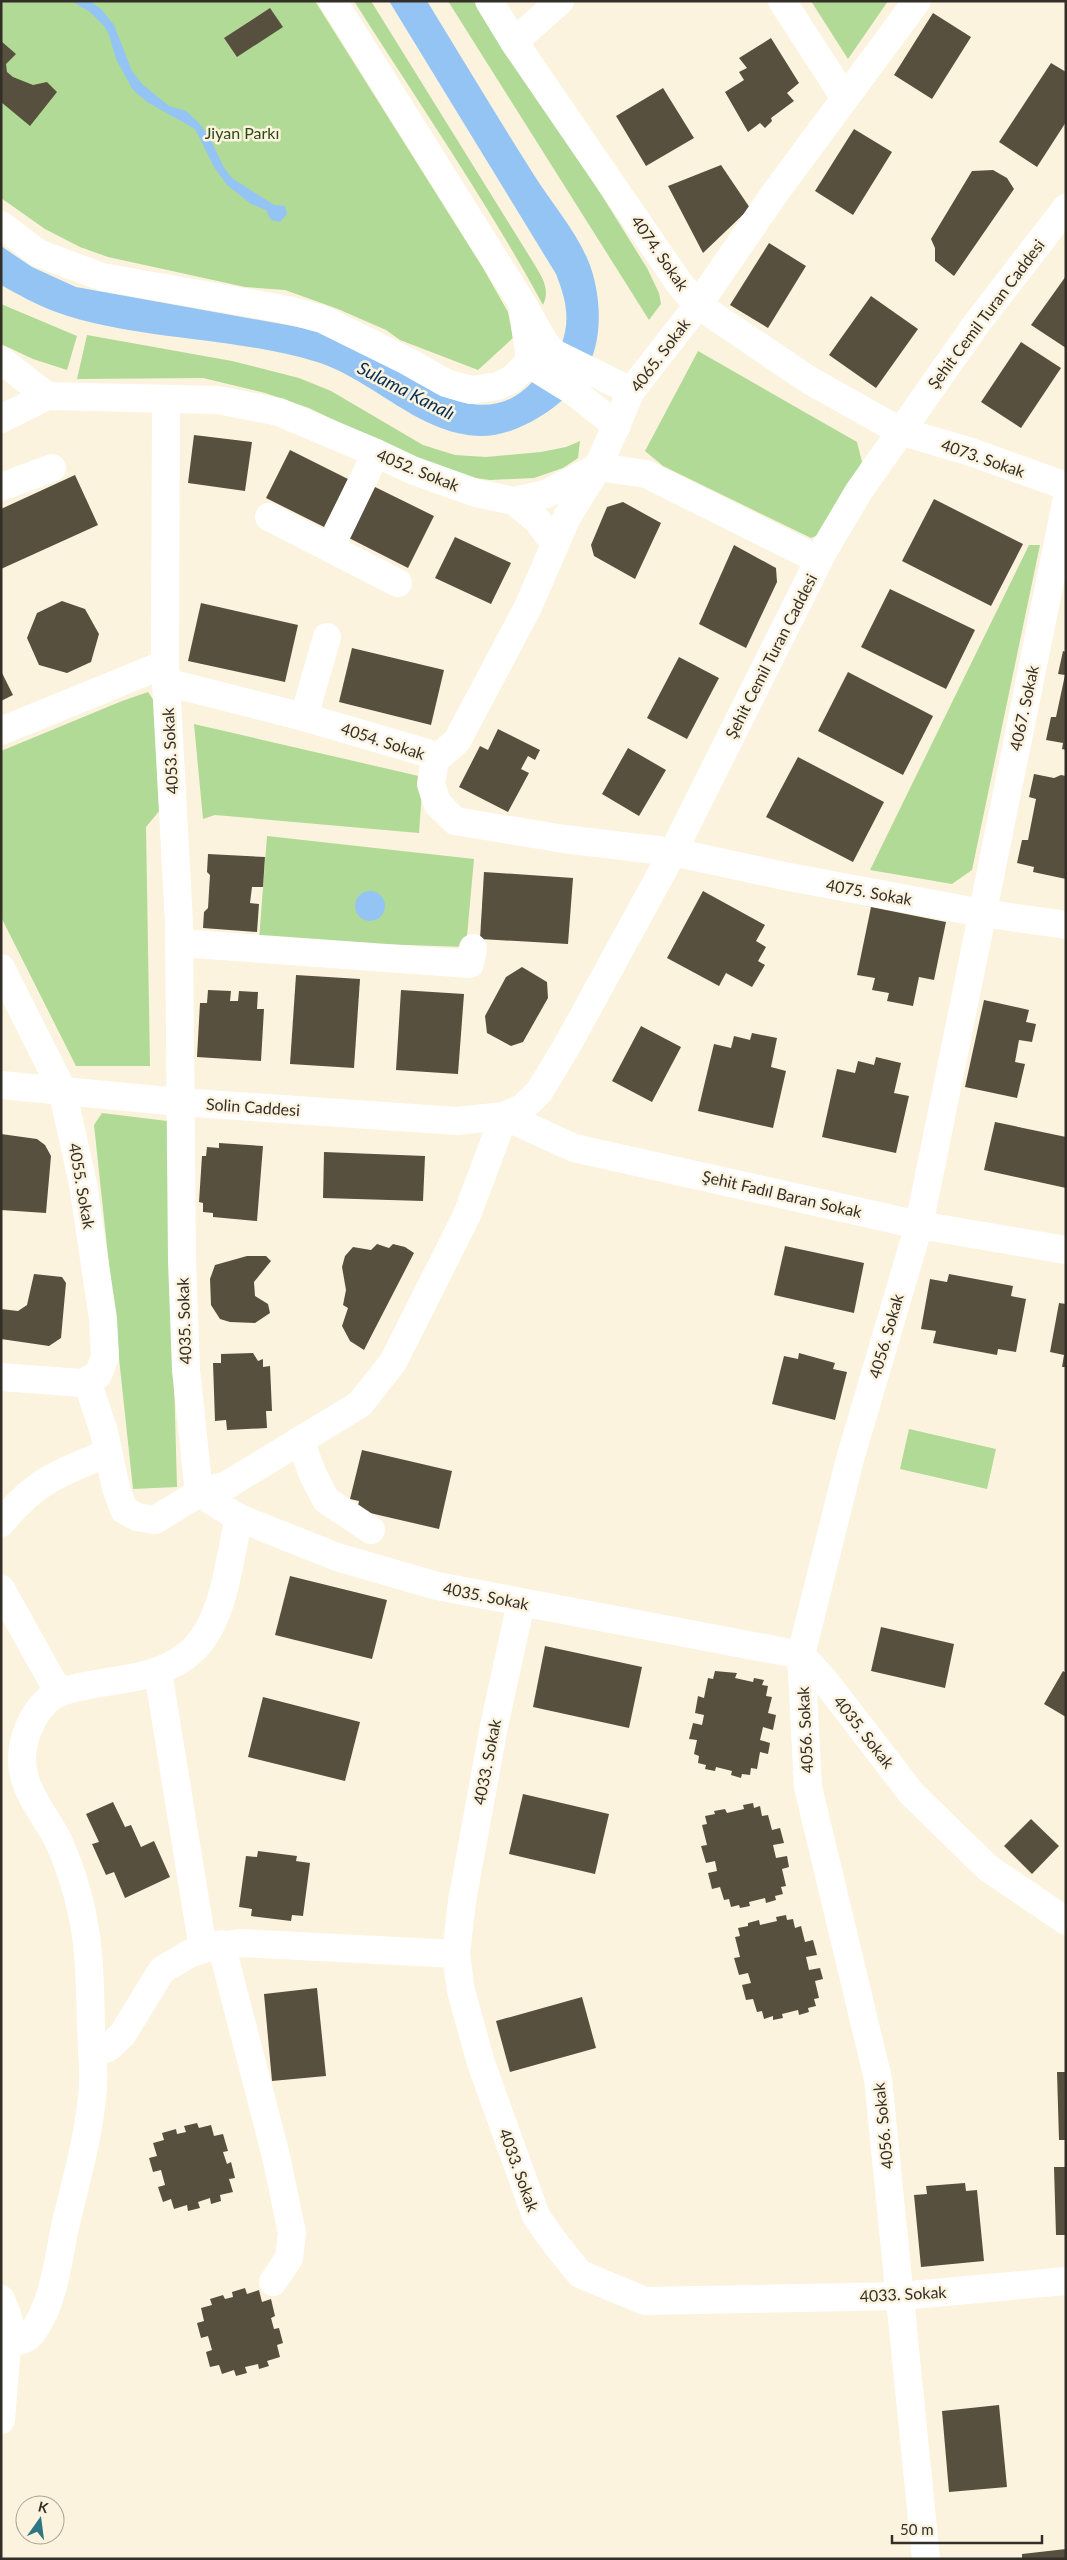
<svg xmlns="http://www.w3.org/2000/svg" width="1067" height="2560" font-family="Lato,sans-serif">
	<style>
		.green { fill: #b0da95 }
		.water { fill: #94c4f4 }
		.building { fill: #58503f }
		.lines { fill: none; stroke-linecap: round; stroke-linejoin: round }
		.minor { stroke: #fff; stroke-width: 28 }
		.labels { text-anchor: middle; stroke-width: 5; stroke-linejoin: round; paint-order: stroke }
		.park-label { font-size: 16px; fill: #2d4918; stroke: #fcf3df }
		.street-label { font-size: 16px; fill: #332f28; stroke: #fcf3df }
		.water-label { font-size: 18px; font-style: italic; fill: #002f55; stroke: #fcf3df }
	</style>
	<rect width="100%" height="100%" fill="#fcf3df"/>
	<g class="green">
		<polygon points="1,1 315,1 483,268 508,312 513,338 478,370 400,340 386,330 338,309 285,290 245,287 108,257 80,247 45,229 1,198"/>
		<path d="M354,1H371L533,262C541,276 551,288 543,305C486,200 418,102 354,1Z"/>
		<polygon points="448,1 481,1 647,268 659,293 661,304 649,320"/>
		<polygon points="811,1 888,1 848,59"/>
		<polygon points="1,304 77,336 67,370 33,359 1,344"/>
		<polygon points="87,335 232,361 299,378 331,391 423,445 455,455 486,457 541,452 566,447 580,441 578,458 563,468 534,478 490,480 446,474 309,408 265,393 203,378 77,379"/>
		<polygon points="698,351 857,442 862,462 821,534 811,538 663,466 645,451"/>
		<polygon points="1029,545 1040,545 972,870 952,884 870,870"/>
		<polygon points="148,692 156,704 160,810 146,827 150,1066 76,1066 1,917 1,751 122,701"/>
		<polygon points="194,724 423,777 419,833 215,815 203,819"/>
		<polygon points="267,836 474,859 466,947 259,940"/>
		<polygon points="102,1113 167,1121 177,1487 133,1489 94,1125"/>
		<polygon points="909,1429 996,1449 987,1489 900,1469"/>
	</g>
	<g class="water">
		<polygon points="71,1 90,1 101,9 114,25 132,71 142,84 169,106 186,111 200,124 211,140 223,166 232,178 274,205 285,206 287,214 280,222 271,220 266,210 251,204 227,185 214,167 195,129 147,102 133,90 116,59 109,35 104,26 90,12"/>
		<path d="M389,1H427C463,60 498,118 534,175C551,202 575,230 587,258C600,287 604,332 590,362L561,346C571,319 566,300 556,274Z"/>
		<path d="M1,246L32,267L76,287L309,329L346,341L440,395C475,409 506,411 533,381L566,397C544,417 512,436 481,436C419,435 374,380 317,362C233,336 137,341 56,312C37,305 19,295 1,285Z"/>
		<circle cx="370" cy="906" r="15"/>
	</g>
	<g class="building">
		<polygon points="270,8 283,27 237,57 224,38"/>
		<polygon points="933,13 971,37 932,99 894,75"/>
		<polygon points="771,38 799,83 787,93 794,101 771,118 772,121 765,128 760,123 748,132 725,92 744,80 739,72 747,68 739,58"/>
		<polygon points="1,41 16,54 6,64 7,72 13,77 33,85 47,82 57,92 30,126 1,102"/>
		<polygon points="1051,63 1066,72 1066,122 1037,167 999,142"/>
		<polygon points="663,88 694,138 646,166 616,116"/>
		<polygon points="854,129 892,152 853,215 815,191"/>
		<polygon points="721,165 750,208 703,253 668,186"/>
		<polygon points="993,170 1007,178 1014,189 954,276 935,261 935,248 931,239 972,171"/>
		<polygon points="769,243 806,266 768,328 730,305"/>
		<polygon points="1066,276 1066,348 1031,325"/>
		<polygon points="871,296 918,329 876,388 829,355"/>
		<polygon points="1021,342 1061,368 1021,428 981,402"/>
		<polygon points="194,435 252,442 245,491 188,483"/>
		<polygon points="290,450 348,479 324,527 266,498"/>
		<polygon points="75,475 98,525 1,569 1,509"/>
		<polygon points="373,486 434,516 408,568 347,537"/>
		<polygon points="934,499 1023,544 991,606 902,561"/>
		<polygon points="623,502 661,523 635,579 594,556 591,545 607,507"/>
		<polygon points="455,537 511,563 491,604 435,578"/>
		<polygon points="734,545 776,568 777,582 746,648 699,624"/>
		<polygon points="890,589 975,630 946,689 861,647"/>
		<polygon points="62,601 85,609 99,634 91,662 67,673 39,665 27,638 37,613"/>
		<polygon points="201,603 298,625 285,682 188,661"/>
		<polygon points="352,648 444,670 431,725 339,702"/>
		<polygon points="1063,651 1066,652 1066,750 1062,749 1063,743 1046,740 1051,717 1056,717 1065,675 1058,674"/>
		<polygon points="679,657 719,678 687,739 647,718"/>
		<polygon points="1,671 13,695 1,701"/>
		<polygon points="848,672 933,716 903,775 818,731"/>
		<polygon points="498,729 540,750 535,760 528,756 521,769 529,773 508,812 459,787 480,746 488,750"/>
		<polygon points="628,748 666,770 639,816 602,794"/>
		<polygon points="798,757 884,802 853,862 766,817"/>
		<polygon points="1034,774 1054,778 1061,775 1066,776 1066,879 1033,872 1034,867 1017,863 1022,840 1028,840 1036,799 1029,797"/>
		<polygon points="208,854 265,857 263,887 252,887 250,903 259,904 257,932 203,928 204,912 208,908 210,875 207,872"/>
		<polygon points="484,872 573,878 568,944 480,939"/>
		<polygon points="703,891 765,925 756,941 766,947 758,961 765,965 752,987 726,973 719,986 667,958"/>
		<polygon points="871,907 946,922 934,980 919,977 913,1006 887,1001 889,993 872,990 875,978 857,975"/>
		<polygon points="522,967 547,982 548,998 523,1042 511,1046 487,1033 485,1016 506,977"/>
		<polygon points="296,975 360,979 354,1068 290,1064"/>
		<polygon points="208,990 231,991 230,1001 238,1001 239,991 258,992 257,1009 264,1009 261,1061 197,1057 200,1003 207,1003"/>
		<polygon points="401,990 464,994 458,1074 396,1070"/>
		<polygon points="984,1000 1029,1010 1026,1022 1036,1024 1032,1042 1019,1040 1015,1062 1025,1064 1017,1098 965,1087"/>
		<polygon points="641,1026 681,1047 652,1102 612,1081"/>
		<polygon points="752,1033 777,1038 771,1067 786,1071 773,1128 698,1111 714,1044 731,1048 734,1036 750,1040"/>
		<polygon points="876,1057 901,1063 894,1093 909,1096 896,1153 822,1137 837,1069 855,1073 858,1061 874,1065"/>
		<polygon points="995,1122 1066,1137 1066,1188 984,1170"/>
		<polygon points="1,1134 37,1139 45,1145 51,1156 46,1213 1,1210"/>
		<polygon points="219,1143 263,1146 257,1221 213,1217 213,1213 203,1212 203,1203 199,1202 202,1156 206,1156 207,1147 219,1148"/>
		<polygon points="324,1152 425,1156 423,1201 323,1198"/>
		<polygon points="377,1244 389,1248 393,1244 405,1247 414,1253 364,1350 350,1341 342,1326 348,1308 343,1305 346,1290 342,1267 345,1256 353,1247 371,1250"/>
		<polygon points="785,1246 864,1263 854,1313 774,1295"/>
		<polygon points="247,1256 266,1256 271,1261 254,1282 255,1296 268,1304 270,1313 255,1323 230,1322 220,1319 211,1305 210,1279 215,1265"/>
		<polygon points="34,1274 62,1277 66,1283 61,1338 49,1346 1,1339 1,1309 18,1311 27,1305"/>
		<polygon points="949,1274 1013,1286 1011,1296 1026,1299 1016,1352 998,1349 997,1355 933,1343 936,1331 921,1329 930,1279 947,1282"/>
		<polygon points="1059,1303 1066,1304 1066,1367 1062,1367 1064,1355 1050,1352"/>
		<polygon points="253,1353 258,1361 263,1359 263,1367 270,1366 272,1411 266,1411 267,1428 227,1430 226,1420 215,1421 213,1363 221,1363 221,1354"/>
		<polygon points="799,1353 835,1363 833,1369 847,1372 835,1420 772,1404 784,1356 798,1359"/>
		<polygon points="362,1450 452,1471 439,1529 357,1510 359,1501 350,1499"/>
		<polygon points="290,1576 387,1600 372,1659 275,1635"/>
		<polygon points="881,1627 954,1644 945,1688 871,1671"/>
		<polygon points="545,1646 642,1667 629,1728 533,1707"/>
		<polygon points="715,1671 737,1673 735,1678 753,1682 754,1678 764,1680 762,1685 768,1686 766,1696 772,1697 768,1713 776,1715 773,1730 763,1727 760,1740 770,1743 768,1754 760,1752 757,1769 751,1768 750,1775 742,1774 741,1778 731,1775 732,1771 716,1767 715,1771 705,1769 706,1765 698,1763 699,1756 694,1754 697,1740 689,1739 693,1723 702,1725 704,1715 695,1713 698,1696 704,1698 708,1678 713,1679"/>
		<polygon points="1063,1671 1066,1673 1066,1717 1044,1704"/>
		<polygon points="263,1697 360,1722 345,1781 248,1757"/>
		<polygon points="523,1794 609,1814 595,1874 509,1854"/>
		<polygon points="113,1802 125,1827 131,1825 141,1847 154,1841 170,1877 125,1898 114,1872 106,1875 92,1844 99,1842 86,1814"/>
		<polygon points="753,1803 754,1808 760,1806 762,1816 768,1815 772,1830 780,1828 784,1843 773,1845 776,1858 787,1856 789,1867 782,1869 786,1886 781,1887 783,1894 775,1896 776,1900 766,1903 765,1898 749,1902 750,1906 740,1908 739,1905 731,1907 729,1899 724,1900 720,1887 712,1889 708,1873 717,1871 715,1861 706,1863 701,1846 707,1845 702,1825 707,1824 705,1816 715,1814 714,1811 725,1809 727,1813 744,1809 743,1805"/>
		<polygon points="1031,1819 1059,1846 1032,1874 1004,1846"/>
		<polygon points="258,1851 297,1856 296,1861 310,1863 303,1916 292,1915 291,1921 251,1916 252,1909 239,1907 246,1856 257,1857"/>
		<polygon points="786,1915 787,1920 793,1919 795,1928 801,1926 805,1942 813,1940 817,1955 806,1957 809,1970 820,1968 823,1979 815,1981 819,1998 814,1999 816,2006 808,2008 809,2012 799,2015 798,2010 782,2014 783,2018 773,2020 773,2016 764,2019 762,2011 757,2012 753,1999 746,2000 742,1985 751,1983 748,1973 739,1975 734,1958 740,1957 735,1937 740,1936 738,1928 748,1926 748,1923 759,1920 760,1925 777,1921 776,1917"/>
		<polygon points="317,1988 326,2076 272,2081 264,1994"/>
		<polygon points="582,1997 596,2048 510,2072 496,2021"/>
		<polygon points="1057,2072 1066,2072 1066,2140 1059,2140"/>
		<polygon points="197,2123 199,2128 211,2125 214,2136 223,2134 228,2151 223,2152 227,2164 231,2162 235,2178 229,2179 233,2192 220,2195 221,2201 211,2204 210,2198 198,2202 200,2208 188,2211 187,2205 174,2209 171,2199 163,2202 158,2187 165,2185 161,2170 153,2172 149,2158 157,2156 153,2143 164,2140 162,2133 176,2129 177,2134 186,2132 184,2126"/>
		<polygon points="1054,2167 1066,2167 1066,2235 1056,2235"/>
		<polygon points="965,2183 966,2191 977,2190 984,2261 921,2267 914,2195 927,2194 926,2186"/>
		<polygon points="245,2288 247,2294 259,2290 262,2302 271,2299 275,2316 271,2318 274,2329 279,2328 283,2343 277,2345 280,2357 267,2361 269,2366 259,2369 258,2364 245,2367 247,2373 236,2376 234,2370 222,2374 219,2365 210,2367 206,2352 212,2350 208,2336 201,2338 197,2323 204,2321 201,2308 212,2305 210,2299 223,2295 225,2299 233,2297 232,2292"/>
		<polygon points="999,2405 1007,2487 949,2492 942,2411"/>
		<polygon points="1066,2549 1066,2559 1022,2559 1022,2554"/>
	</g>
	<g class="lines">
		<g class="minor">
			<polyline points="333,1 522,303"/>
			<polyline points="489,1 514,42 679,283 698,305 809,380 900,431 971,452 1066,486"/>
			<polyline points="782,1 845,98"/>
			<polyline points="514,42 560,1"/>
			<polyline points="1,225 38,253 102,277 288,310 322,319 407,361 446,383 471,390 498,386 512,379 546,345"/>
			<polyline points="1,360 47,396"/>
			<polyline points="166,399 165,664 179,923 182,1260 186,1370 199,1493 239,1518 337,1557 437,1586 801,1655 825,1681 912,1794 988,1868 1066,1921"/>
			<polyline points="1,419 47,396 218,400 279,412 376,453 412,470 476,493 514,501 546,494 598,467 646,474 819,560"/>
			<polyline points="617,426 573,391 539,370 530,360 522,303 546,345 554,353 631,391"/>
			<polyline points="1,487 52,468"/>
			<polyline points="514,501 537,520 555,544"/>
			<polyline points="269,517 398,583"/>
			<polyline points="330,548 376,453"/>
			<polyline points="166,682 304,717 427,753 435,760 431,784 437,803 455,821 564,839 673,852 784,876 982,913 1066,925"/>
			<polyline points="304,717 327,637"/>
			<polyline points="1,731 165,664"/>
			<polyline points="435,760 457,741 528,607 567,517 598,467 631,391 698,305 775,193 917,1"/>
			<polyline points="179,943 470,964 473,948"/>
			<polyline points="1,968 62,1089 83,1184 103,1319 105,1357 98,1375 82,1383 1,1377"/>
			<polyline points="1,1085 179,1102 457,1121 504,1116 522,1108 539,1092 568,1044 673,852 824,550 859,491 977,323 1066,208"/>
			<polyline points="504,1116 574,1148 919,1225 1066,1250"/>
			<polyline points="87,1381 104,1432 116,1488 124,1510 137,1517 155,1520 199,1493 227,1485 360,1404 393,1362 442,1265 467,1215 504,1116"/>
			<polyline points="300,1440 313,1475 326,1500 371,1530"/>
			<path d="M1,1523C36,1480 59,1473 108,1453"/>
			<polyline points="1,1589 59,1693"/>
			<polyline points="521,1603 494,1726 462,1901 456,1954 461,1991 481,2063 536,2216 555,2243 580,2274 645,2301 901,2296 1066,2281"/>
			<polyline points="158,1672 203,1949"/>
			<polyline points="221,1944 276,2156 292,2233 289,2258 273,2282"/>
			<polyline points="92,2053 108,2048 122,2035 162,1970 189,1954 203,1949 240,1943 456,1954"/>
			<polyline points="1,2299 9,2320 1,2420"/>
			<path d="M8,2341C19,2342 28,2340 34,2330C54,2302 58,2260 65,2227C76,2180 90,2133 93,2086C94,2066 92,2046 91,2026C90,1988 90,1950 82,1913C77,1889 69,1865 59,1842C45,1814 21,1790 22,1757C23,1734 37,1701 61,1692C105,1677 160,1684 195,1648C225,1617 229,1559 239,1518"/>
			<polyline points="926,2559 878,2079 808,1787 801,1655 850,1459 919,1225 1066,503"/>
		</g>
	</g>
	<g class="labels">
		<g class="park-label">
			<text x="242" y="139">Jiyan Parkı</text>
		</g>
		<g class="street-label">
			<text transform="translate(660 253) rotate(55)" y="6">4074. Sokak</text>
			<text transform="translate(986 314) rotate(-53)" y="6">Şehit Cemil Turan Caddesi</text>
			<text transform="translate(660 355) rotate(-53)" y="6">4065. Sokak</text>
			<text transform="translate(983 458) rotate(19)" y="6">4073. Sokak</text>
			<text transform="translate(418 470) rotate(22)" y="6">4052. Sokak</text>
			<text transform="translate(771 656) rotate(-63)" y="6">Şehit Cemil Turan Caddesi</text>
			<text transform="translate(1024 708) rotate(-78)" y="6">4067. Sokak</text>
			<text transform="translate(383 741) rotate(18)" y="6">4054. Sokak</text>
			<text transform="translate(170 751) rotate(-93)" y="6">4053. Sokak</text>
			<text transform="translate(869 892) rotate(10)" y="6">4075. Sokak</text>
			<text transform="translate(253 1107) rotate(4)" y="6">Solin Caddesi</text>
			<text transform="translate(82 1186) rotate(80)" y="6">4055. Sokak</text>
			<text transform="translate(782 1194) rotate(13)" y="6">Şehit Fadıl Baran Sokak</text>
			<text transform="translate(184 1321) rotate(-92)" y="6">4035. Sokak</text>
			<text transform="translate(886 1336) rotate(-74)" y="6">4056. Sokak</text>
			<text transform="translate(486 1596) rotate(11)" y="6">4035. Sokak</text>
			<text transform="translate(805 1730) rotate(-93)" y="6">4056. Sokak</text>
			<text transform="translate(864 1732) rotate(52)" y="6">4035. Sokak</text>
			<text transform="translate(487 1762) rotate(-79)" y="6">4033. Sokak</text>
			<text transform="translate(883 2126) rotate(-96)" y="6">4056. Sokak</text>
			<text transform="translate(519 2170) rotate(70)" y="6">4033. Sokak</text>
			<text transform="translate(903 2294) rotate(-3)" y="6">4033. Sokak</text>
		</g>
		<g class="water-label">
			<text transform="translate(406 391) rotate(27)" y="6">Sulama Kanalı</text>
		</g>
	</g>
	<rect width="1067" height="2560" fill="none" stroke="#332f28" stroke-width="5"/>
	<g transform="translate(40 2520) rotate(14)"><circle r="24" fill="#fcf3df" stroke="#aca596"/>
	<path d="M0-4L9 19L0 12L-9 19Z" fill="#2f7582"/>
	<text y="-8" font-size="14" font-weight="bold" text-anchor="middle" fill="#332f28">K</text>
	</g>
	<path d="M892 2535v8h150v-8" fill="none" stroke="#332f28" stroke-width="2.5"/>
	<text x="900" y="2535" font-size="15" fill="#332f28" stroke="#fcf3df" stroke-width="4" paint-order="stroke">50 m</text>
</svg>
